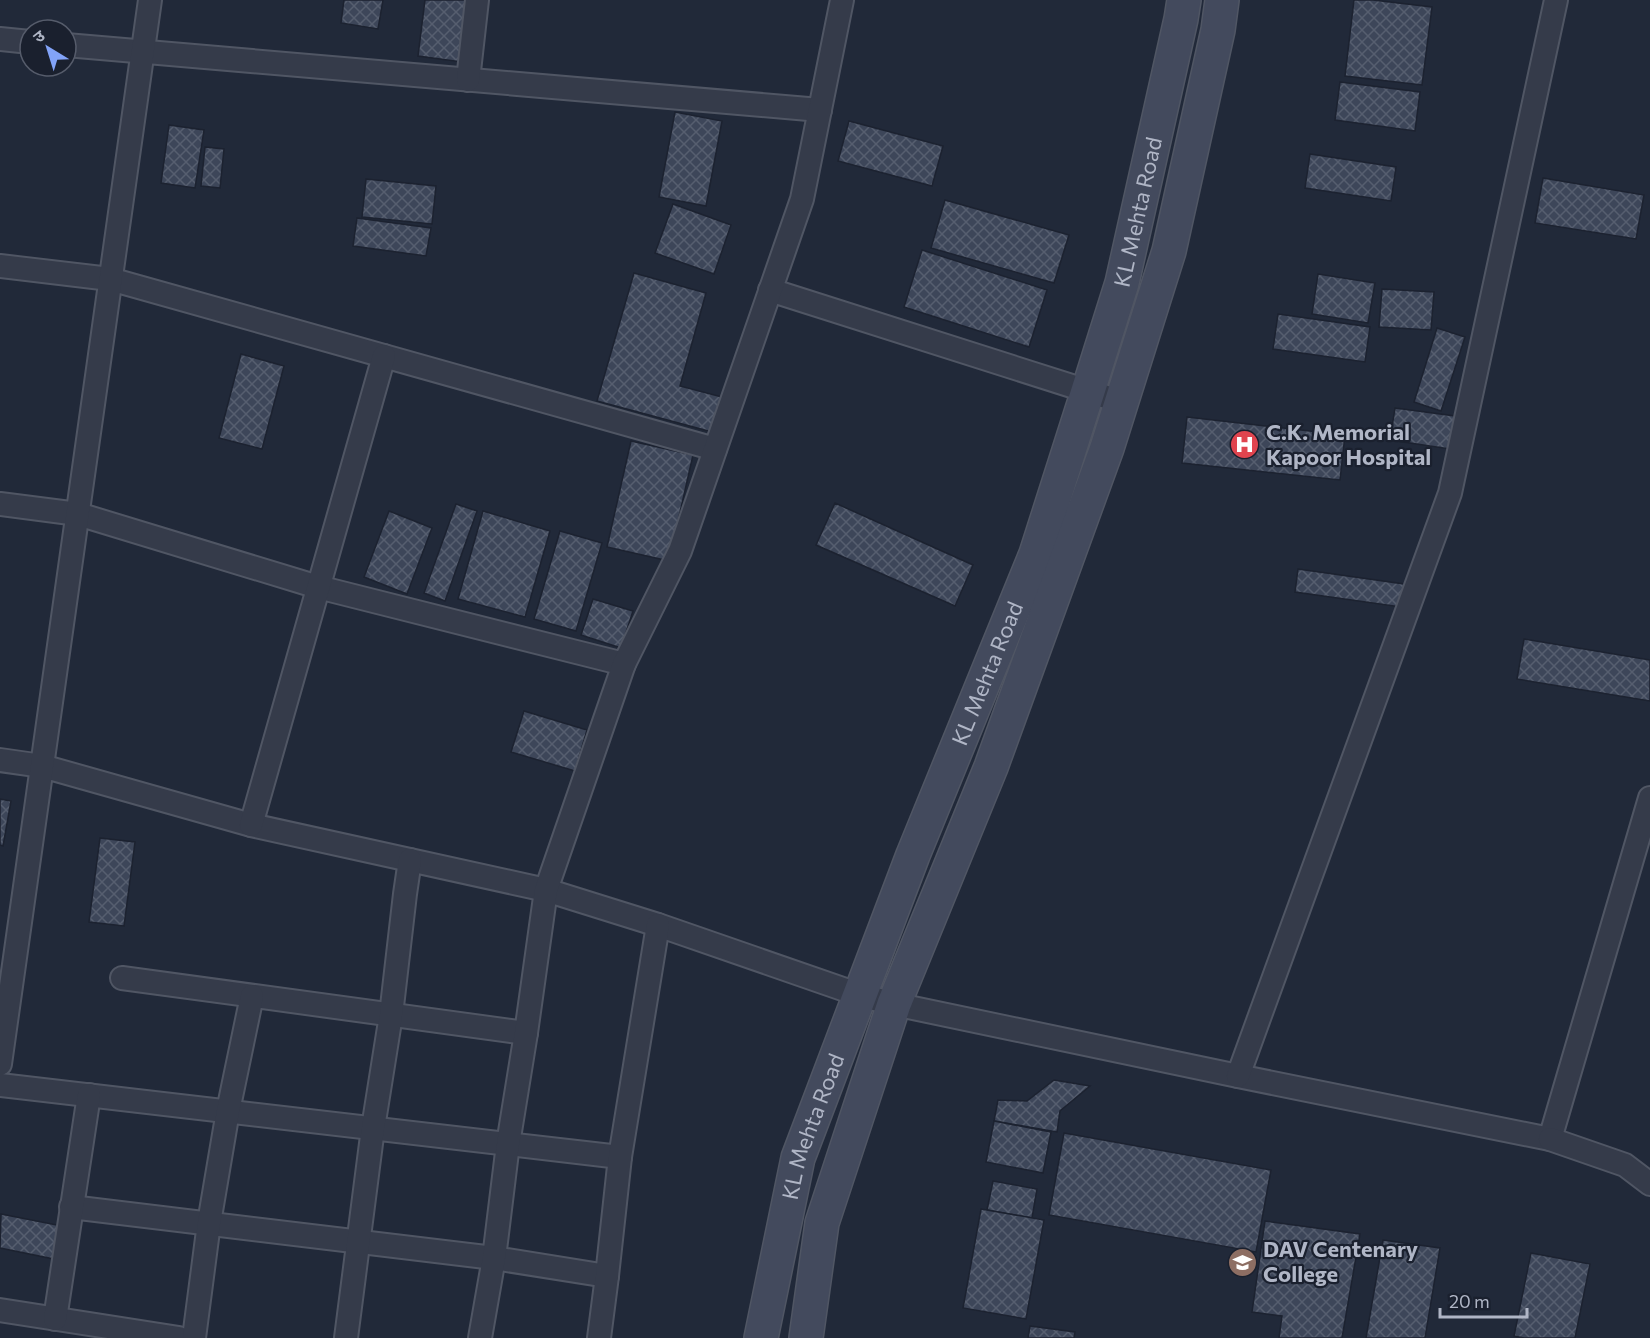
<svg xmlns="http://www.w3.org/2000/svg" width="1650" height="1338" font-family="Commissioner,'Noto Sans Devanagari',sans-serif">
	<style>
		.building { fill: url(#building-cross-hatch); stroke: #1c2230; stroke-width: 1.5 }
		.lines { fill: none; stroke-linecap: round; stroke-linejoin: round }
		.street-casing { stroke: #505664; stroke-width: 26 }
		.secondary-casing { stroke: #505664; stroke-width: 36 }
		.street { stroke: #353b4a; stroke-width: 22 }
		.secondary { stroke: #434a5d; stroke-width: 33 }
		.labels { text-anchor: middle; stroke-width: 4.5; stroke-linejoin: round; paint-order: stroke }
		.street-label { font-size: 22px; fill: #b0b6c6; stroke: #1a202e }
		.poi-label { font-size: 22px; font-weight: bold; fill: #b0b6c6; stroke: #1a202e; text-anchor: start }
	</style>
	<defs>
		<pattern id="building-cross-hatch" width="8" height="8" patternUnits="userSpaceOnUse" patternTransform="scale(1.5)"><rect width="8" height="8" fill="#3d4659"/><path d="M0 0l8 8M0 8l8-8" fill="none" stroke="#565e6f"/></pattern>
	</defs>
	<rect width="100%" height="100%" fill="#212939"/>
	<g class="building">
		<polygon points="344,0 383,0 378,29 341,23"/>
		<polygon points="425,0 470,0 462,62 418,56"/>
		<polygon points="1354,0 1373,0 1432,7 1422,85 1345,76"/>
		<polygon points="1340,82 1420,92 1415,131 1335,120"/>
		<polygon points="675,112 722,121 706,206 659,197"/>
		<polygon points="849,121 943,146 932,186 838,161"/>
		<polygon points="169,125 204,130 195,188 161,183"/>
		<polygon points="205,147 224,149 220,188 201,186"/>
		<polygon points="1310,154 1396,167 1391,201 1305,188"/>
		<polygon points="1543,178 1644,195 1636,239 1535,223"/>
		<polygon points="366,179 436,186 432,224 362,217"/>
		<polygon points="945,200 1069,235 1054,283 931,248"/>
		<polygon points="673,204 731,225 714,274 655,253"/>
		<polygon points="357,218 431,228 426,256 353,246"/>
		<polygon points="922,250 1047,290 1029,347 904,307"/>
		<polygon points="634,273 706,293 680,386 722,397 712,432 597,401"/>
		<polygon points="1318,274 1375,283 1368,323 1312,314"/>
		<polygon points="1382,289 1434,292 1431,330 1379,327"/>
		<polygon points="1278,314 1370,327 1365,362 1273,349"/>
		<polygon points="1437,328 1465,337 1441,411 1414,402"/>
		<polygon points="241,354 284,366 262,449 219,438"/>
		<polygon points="1395,408 1455,416 1450,449 1390,440"/>
		<polygon points="1187,417 1345,435 1340,480 1182,463"/>
		<polygon points="631,441 693,455 669,561 607,547"/>
		<polygon points="835,503 973,565 955,606 816,545"/>
		<polygon points="456,504 477,511 445,601 424,593"/>
		<polygon points="389,511 432,528 407,594 364,577"/>
		<polygon points="483,511 550,531 525,617 458,599"/>
		<polygon points="560,531 602,543 576,631 534,619"/>
		<polygon points="1298,569 1404,584 1401,607 1295,592"/>
		<polygon points="593,599 633,611 621,648 581,635"/>
		<polygon points="1524,639 1650,660 1650,701 1517,679"/>
		<polygon points="524,711 587,730 575,771 511,752"/>
		<polygon points="0,799 11,801 3,846 0,845"/>
		<polygon points="100,838 135,842 124,926 89,922"/>
		<polygon points="1054,1080 1090,1086 1060,1111 1057,1132 994,1121 998,1100 1027,1101"/>
		<polygon points="994,1121 1051,1132 1043,1173 986,1162"/>
		<polygon points="1064,1133 1271,1170 1256,1252 1049,1215"/>
		<polygon points="993,1181 1037,1189 1032,1218 987,1210"/>
		<polygon points="981,1209 1044,1220 1026,1319 963,1308"/>
		<polygon points="1,1214 62,1226 54,1259 0,1248"/>
		<polygon points="1265,1221 1360,1234 1342,1338 1279,1338 1282,1316 1252,1312"/>
		<polygon points="1383,1240 1440,1248 1425,1338 1366,1338"/>
		<polygon points="1531,1253 1590,1264 1575,1338 1524,1338 1514,1336"/>
		<polygon points="1030,1326 1075,1332 1074,1338 1028,1338"/>
	</g>
	<g class="lines">
		<defs>
			<g id="street">
				<polyline points="0,39 30,42"/>
				<polyline points="66,45 820,110"/>
				<polyline points="468,80 477,0"/>
				<polyline points="0,266 110,279 715,449"/>
				<polyline points="770,290 1122,402"/>
				<polyline points="0,504 78,514 318,587 624,664"/>
				<polyline points="0,760 42,766 251,825 546,890 658,925 860,995 894,1004 1238,1076 1550,1139 1650,798"/>
				<polyline points="251,825 384,356"/>
				<polyline points="122,978 526,1033"/>
				<polyline points="0,1064 150,0"/>
				<polyline points="1238,1076 1450,493 1556,0"/>
				<polyline points="0,1085 620,1157"/>
				<polyline points="1550,1139 1625,1165 1650,1184"/>
				<polyline points="71,1207 494,1258 607,1276"/>
				<polyline points="0,1310 179,1338"/>
				<polyline points="55,1319 89,1095"/>
				<polyline points="194,1338 209,1223 228,1111 252,996"/>
				<polyline points="346,1338 373,1128 391,1015 405,894 410,860"/>
				<polyline points="480,1338 494,1258 508,1144 526,1033 546,890 624,664 680,551 802,199 842,0"/>
				<polyline points="599,1338 607,1276 620,1157 658,925"/>
			</g>
			<g id="secondary">
				<path id="s1" d="M761,1338L798,1158L913,855L1036,554L1088,391L1122,283L1181,19L1184,0"/>
				<polyline points="806,1338 822,1223 894,1004 991,767 1107,448 1169,251 1218,30 1222,0"/>
			</g>
		</defs>
		<use href="#street" class="street-casing"/>
		<use href="#secondary" class="secondary-casing"/>
		<use href="#street" class="street"/>
		<use href="#secondary" class="secondary"/>
	</g>
	<defs>
		<symbol id="hospital-disc" viewBox="-11 -11 22 22"><circle r="9.5" fill="#e0444e" stroke="#1a202e"/><path d="M-5-5h3v3.5h4V-5h3V5h-3V1.5h-4V5h-3Z" fill="#fff"/></symbol>
		<symbol id="university-disc" viewBox="-11 -11 22 22"><circle r="9.5" fill="#8d6e63" stroke="#1a202e"/><path d="M0-5L7-2L0 1L-7-2ZM-4 1L0 2.5L4 1V4Q0 6-4 4Z" fill="#fff"/></symbol>
	</defs>
	<g fill-rule="evenodd">
		<use href="#hospital-disc" x="1228" y="428" width="33" height="33"/>
		<use href="#university-disc" x="1226" y="1246" width="33" height="33"/>
	</g>
	<g class="labels">
		<g class="street-label">
			<text dy="8" stroke="none"><textPath href="#s1" startOffset="1190">KL Mehta Road</textPath></text>
			<text dy="8" stroke="none"><textPath href="#s1" startOffset="704">KL Mehta Road</textPath></text>
			<text dy="8" stroke="none"><textPath href="#s1" startOffset="218">KL Mehta Road</textPath></text>
		</g>
		<g class="poi-label">
			<text x="1266" y="440">C.K. Memorial<tspan x="1266" dy="25">Kapoor Hospital</tspan></text>
			<text x="1263" y="1257">DAV Centenary<tspan x="1263" dy="25">College</tspan></text>
		</g>
	</g>
	<g transform="translate(48 48) rotate(322)"><circle r="28" fill="#1a202e" stroke="#565c6b" stroke-width="1.5"/>
	<path d="M0-4.5L10 22L0 15L-10 22Z" fill="#82a3f8"/>
	<text y="-9" font-size="16" font-weight="bold" text-anchor="middle" fill="#b0b6c6">उ</text>
	</g>
	<path d="M1440 1308v9h87v-9" fill="none" stroke="#b0b6c6" stroke-width="3"/>
	<text x="1449" y="1308" font-size="18" fill="#b0b6c6" stroke="#1a202e" stroke-width="4.5" paint-order="stroke">20 m</text>
</svg>
